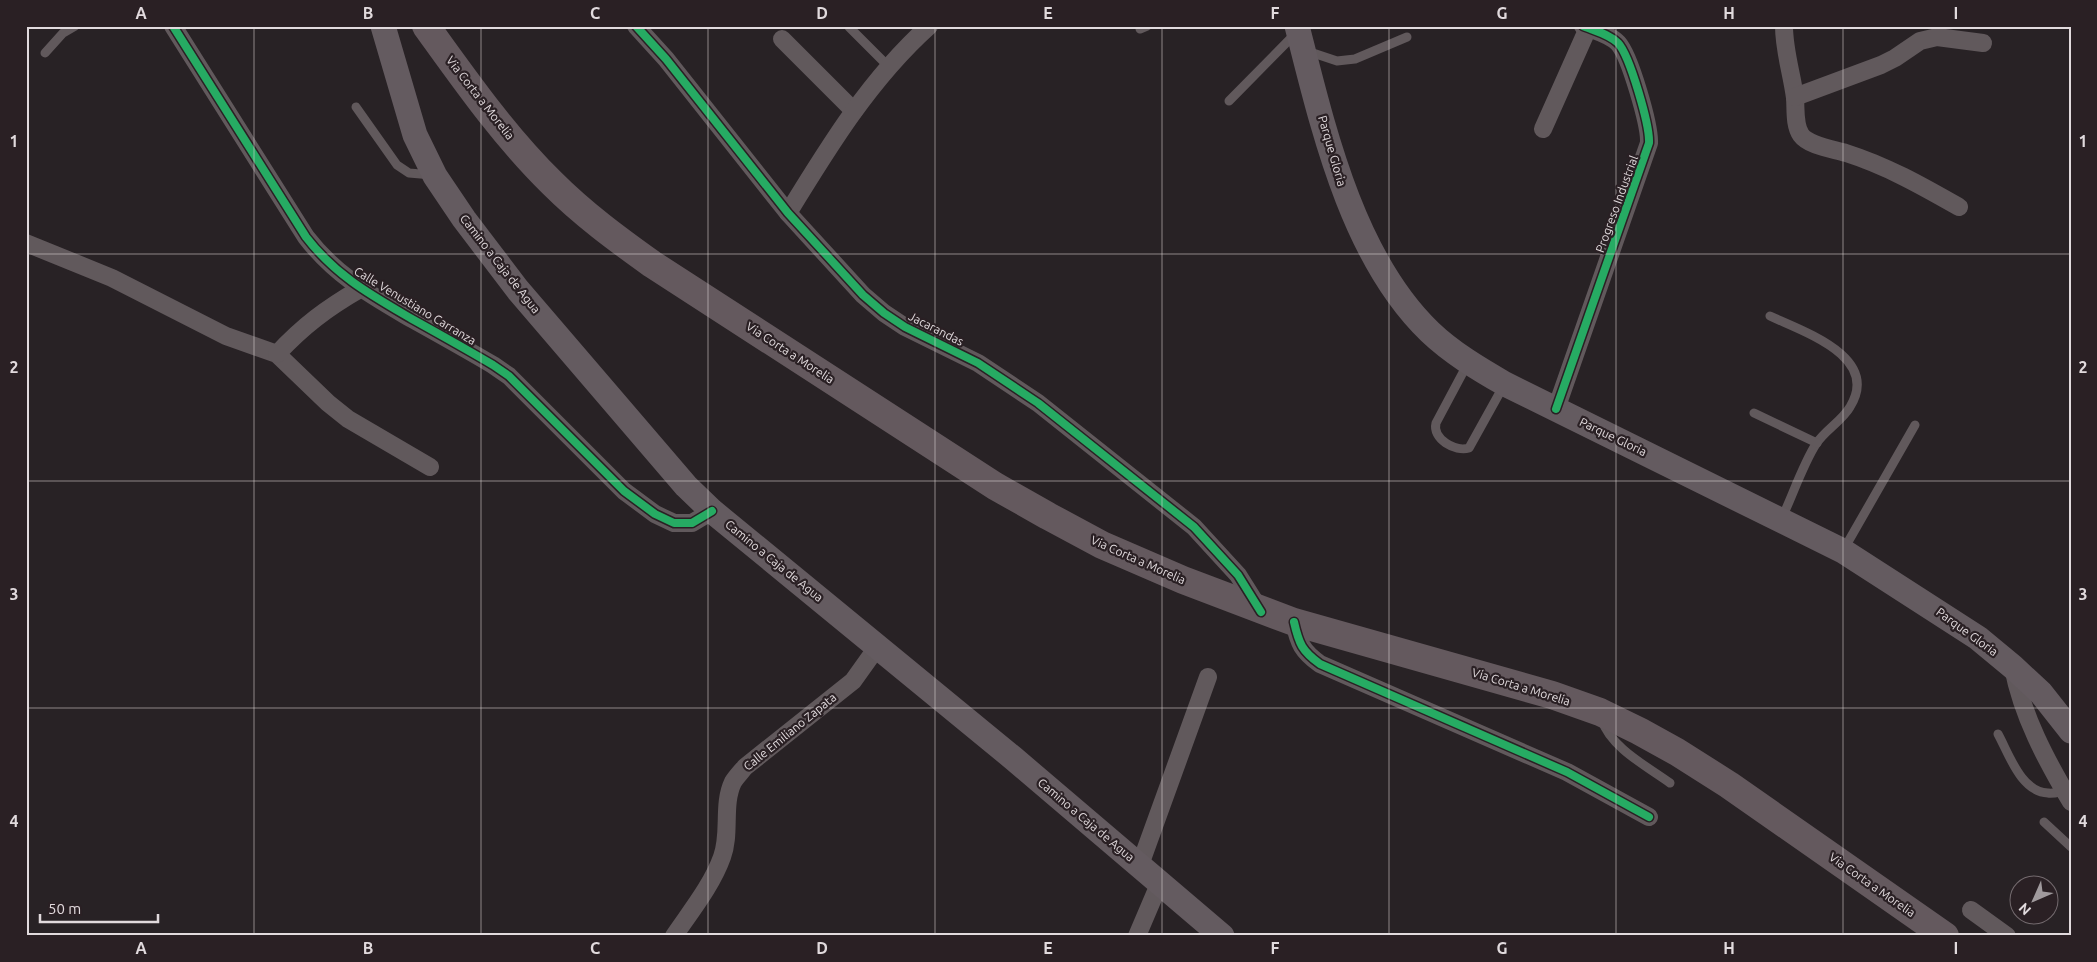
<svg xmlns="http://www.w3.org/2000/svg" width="2097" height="962" font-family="Ubuntu,sans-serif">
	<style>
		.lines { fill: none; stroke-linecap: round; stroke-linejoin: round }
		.service { stroke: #61595c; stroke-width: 9 }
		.minor { stroke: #61595c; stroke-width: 18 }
		.secondary { stroke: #645b60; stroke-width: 25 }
		.primary { stroke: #64595e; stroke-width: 28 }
		.cycleway-casing { stroke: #2a2024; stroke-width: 11 }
		.cycleway { stroke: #26ab63; stroke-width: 8 }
		.grid { fill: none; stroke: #e1dadd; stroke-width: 1; stroke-opacity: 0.55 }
		.labels { text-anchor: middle; stroke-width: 4.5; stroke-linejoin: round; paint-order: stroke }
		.street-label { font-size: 12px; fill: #e1dadd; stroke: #2a2024 }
		.neatline { fill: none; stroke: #e1dadd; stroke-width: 2 }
		.grid-label { font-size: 16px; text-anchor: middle; font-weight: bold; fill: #e1dadd }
	</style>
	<rect width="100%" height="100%" fill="#282225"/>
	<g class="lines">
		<g class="service">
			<polyline points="849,27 888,66"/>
			<polyline points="1140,29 1147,26"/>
			<polyline points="1307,51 1337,61 1355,59 1407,37"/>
			<polyline points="45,53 63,33 75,26"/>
			<polyline points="1229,101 1295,34"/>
			<polyline points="356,107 397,165 409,173 432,175"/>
			<path d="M1770,316C1804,332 1881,357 1850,407C1842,421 1825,430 1816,444C1803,464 1792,497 1781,520"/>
			<path d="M1468,363L1436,423C1432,439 1455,452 1469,448L1504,385"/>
			<polyline points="1754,413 1817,443"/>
			<polyline points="1844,549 1915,425"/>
			<path d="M1602,720C1610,747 1648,767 1670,783"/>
			<path d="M1998,734C2009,754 2021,792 2048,793C2053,794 2059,792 2064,791"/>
			<polyline points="2044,822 2071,847"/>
		</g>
		<g class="minor">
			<path d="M173,26L306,237C336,276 371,295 412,319C439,334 466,349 493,365L509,376L624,491L655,514L674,523H692L712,511"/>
			<polyline points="636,26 666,59 788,213 863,295 884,313 905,327 978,363 1038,403 1194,527 1238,575 1260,610"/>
			<path d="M1784,26C1784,51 1792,74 1795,98C1796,109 1794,125 1801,135C1809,146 1833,149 1846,153C1887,166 1922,186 1959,207"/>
			<polyline points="782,39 854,111"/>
			<polyline points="1795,97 1881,65 1895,58 1920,41 1937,37 1983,43"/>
			<polyline points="1543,129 1588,28"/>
			<path d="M788,213C829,146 870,79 929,26"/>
			<polyline points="26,243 112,278 226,336 277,354 328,403 348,419 430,467"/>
			<path d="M277,354C303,326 327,308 360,289"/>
			<path d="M1556,409L1649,143C1650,126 1630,56 1618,43C1609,34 1595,31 1583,26"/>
			<path d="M1294,622C1299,644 1302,651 1320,664L1567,772L1649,817"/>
			<path d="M2013,667C2022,715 2046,760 2071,802"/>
			<polyline points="1140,865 1208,677"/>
			<polyline points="1971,910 2007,936"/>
			<path d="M674,936C691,911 712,885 722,857C731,833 722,805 733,782C736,777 741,772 745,767L853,681L878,646"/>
			<polyline points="1137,936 1160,882"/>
		</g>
		<g class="secondary">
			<polyline points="383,26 415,135 435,176 464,219 518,290 686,486 712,511 1013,758 1222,936"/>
			<path d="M1297,26C1323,128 1352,257 1430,332C1452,353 1479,369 1505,384L1843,551L1978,638L2013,667L2041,693L2071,731"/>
		</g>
		<path class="primary" d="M426,26C465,80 504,136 552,183C583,214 617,239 652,264L995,486L1048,516L1102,545L1183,580L1294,622L1552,695L1600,712L1639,731L1677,752L1729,785L1945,936"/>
		<defs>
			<g id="cycleway">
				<path d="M173,26L306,237C336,276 371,295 412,319C439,334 466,349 493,365L509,376L624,491L655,514L674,523H692L712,511"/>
				<polyline points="636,26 666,59 788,213 863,295 884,313 905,327 978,363 1038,403 1194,527 1238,575 1261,612"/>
				<path d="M1556,409L1649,143C1650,126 1630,56 1618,43C1609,34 1595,31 1583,26"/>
				<path d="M1294,622C1299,644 1302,651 1320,664L1567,772L1649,817"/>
			</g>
		</defs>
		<use href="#cycleway" class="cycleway-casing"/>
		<use href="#cycleway" class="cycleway"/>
	</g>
	<path class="grid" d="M254,26V936M481,26V936M708,26V936M935,26V936M1162,26V936M1389,26V936M1616,26V936M1843,26V936M26,254H2071M26,481H2071M26,708H2071"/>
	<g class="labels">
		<g class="street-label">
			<text transform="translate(480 98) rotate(52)" y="4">Via Corta a Morelia</text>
			<text transform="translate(1332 151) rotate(74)" y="4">Parque Gloria</text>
			<text transform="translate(1617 204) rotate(-70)" y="4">Progreso Industrial</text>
			<text transform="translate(500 264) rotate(52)" y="4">Camino a Caja de Agua</text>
			<text transform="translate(415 306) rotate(31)" y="4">Calle Venustiano Carranza</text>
			<text transform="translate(936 329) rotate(27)" y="4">Jacarandas</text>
			<text transform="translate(790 353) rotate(33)" y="4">Via Corta a Morelia</text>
			<text transform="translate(1613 437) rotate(26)" y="4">Parque Gloria</text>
			<text transform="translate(1138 560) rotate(24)" y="4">Via Corta a Morelia</text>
			<text transform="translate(774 561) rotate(39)" y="4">Camino a Caja de Agua</text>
			<text transform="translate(1967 632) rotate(36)" y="4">Parque Gloria</text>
			<text transform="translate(1521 687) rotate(17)" y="4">Via Corta a Morelia</text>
			<text transform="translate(790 732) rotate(-39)" y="4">Calle Emiliano Zapata</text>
			<text transform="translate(1086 820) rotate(40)" y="4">Camino a Caja de Agua</text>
			<text transform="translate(1872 885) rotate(35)" y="4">Via Corta a Morelia</text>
		</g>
	</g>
	<rect width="2097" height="962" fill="none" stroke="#2a2024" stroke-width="55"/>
	<g transform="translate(2034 900) rotate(225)"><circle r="24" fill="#2a2024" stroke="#736a6e"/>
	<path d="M0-4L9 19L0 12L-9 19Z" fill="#a09a9d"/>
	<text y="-8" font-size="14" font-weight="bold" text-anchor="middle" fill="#e1dadd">N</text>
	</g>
	<path d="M40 914v8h118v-8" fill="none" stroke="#e1dadd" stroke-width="2.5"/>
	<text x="48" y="914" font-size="15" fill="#e1dadd" stroke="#2a2024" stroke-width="4" paint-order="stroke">50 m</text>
	<rect x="28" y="28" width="2042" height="906" class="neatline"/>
	<g class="grid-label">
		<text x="141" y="19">A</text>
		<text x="368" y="19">B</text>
		<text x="595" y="19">C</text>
		<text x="822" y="19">D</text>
		<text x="1048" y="19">E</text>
		<text x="1275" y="19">F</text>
		<text x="1502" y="19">G</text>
		<text x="1729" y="19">H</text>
		<text x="1956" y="19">I</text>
		<text x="14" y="147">1</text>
		<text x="2083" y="147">1</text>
		<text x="14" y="373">2</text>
		<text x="2083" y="373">2</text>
		<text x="14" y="600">3</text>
		<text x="2083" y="600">3</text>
		<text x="14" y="827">4</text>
		<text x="2083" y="827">4</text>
		<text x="141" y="954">A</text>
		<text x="368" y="954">B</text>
		<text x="595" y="954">C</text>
		<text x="822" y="954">D</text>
		<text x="1048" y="954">E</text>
		<text x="1275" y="954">F</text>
		<text x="1502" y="954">G</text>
		<text x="1729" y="954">H</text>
		<text x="1956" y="954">I</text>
	</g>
</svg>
